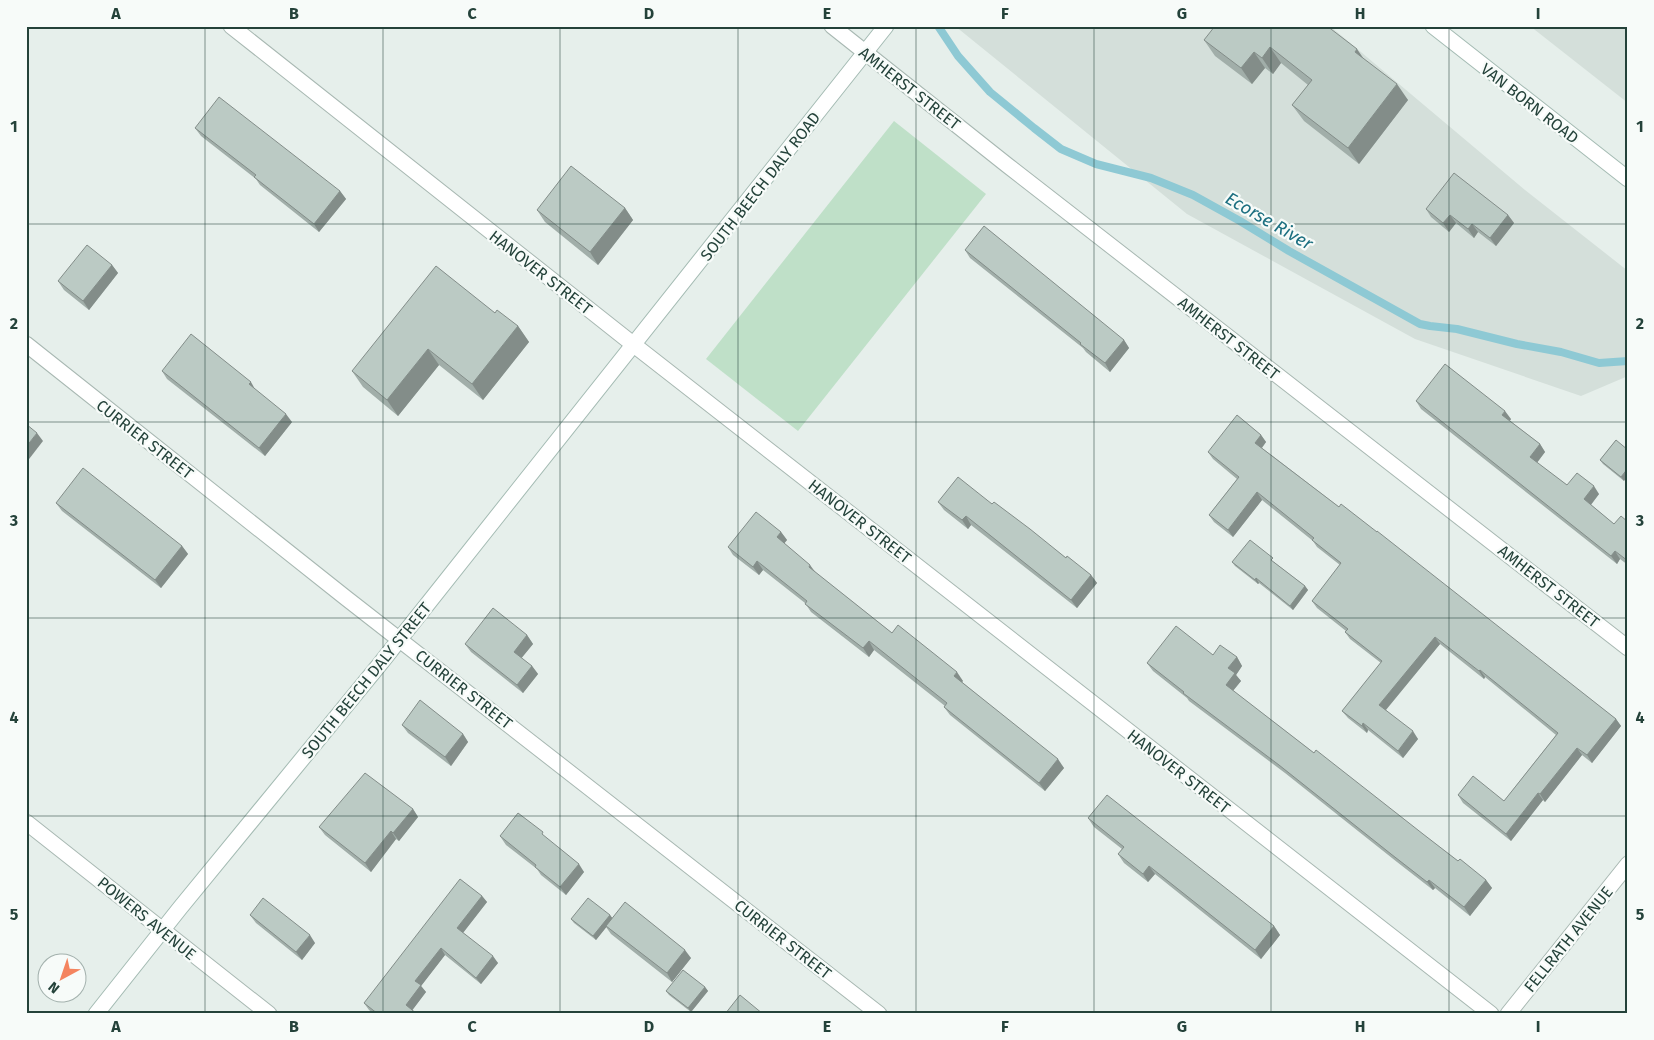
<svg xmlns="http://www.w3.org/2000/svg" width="1654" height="1040" font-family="'Fira Sans',sans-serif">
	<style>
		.built { fill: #d4dfda }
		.green { fill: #bfe0c8 }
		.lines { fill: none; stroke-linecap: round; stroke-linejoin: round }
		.stream { stroke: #8ec9d4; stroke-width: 8 }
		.minor-casing { stroke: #a8b8b2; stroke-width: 17 }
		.secondary-casing { stroke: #a4bbb3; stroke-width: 17 }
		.minor { stroke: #fff; stroke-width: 15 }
		.secondary { stroke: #fff; stroke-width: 15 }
		.wall { fill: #a1aea9 }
		.shaded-wall { fill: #838d89 }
		.building { fill: #bbcac4; stroke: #838d89 }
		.grid { fill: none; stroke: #24423a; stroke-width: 1; stroke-opacity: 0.55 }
		.labels { text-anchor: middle; stroke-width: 4.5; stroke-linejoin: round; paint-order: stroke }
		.street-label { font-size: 16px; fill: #24423a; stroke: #f7fbf9 }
		.water-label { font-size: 18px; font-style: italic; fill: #1c6f80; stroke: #f7fbf9 }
		.neatline { fill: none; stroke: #24423a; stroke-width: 2 }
		.grid-label { font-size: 16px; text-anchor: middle; font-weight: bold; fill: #24423a }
	</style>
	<rect width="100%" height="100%" fill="#e6efeb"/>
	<g class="built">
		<polygon points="955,26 1330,26 1525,190 1628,271 1628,376 1581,396 1415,339 1187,214"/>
		<polygon points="1530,26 1628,26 1628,103"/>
	</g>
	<polygon class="green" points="894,121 986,194 798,431 706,359"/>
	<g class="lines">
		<polyline class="stream" points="938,26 958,56 990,92 1034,128 1061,149 1096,164 1151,178 1193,195 1240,221 1289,251 1420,324 1430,326 1457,329 1517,344 1561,352 1599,363 1628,361"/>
		<defs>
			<g id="minor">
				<polyline points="231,26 634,345 1491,1014"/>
				<polyline points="832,26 1007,165 1628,648"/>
				<polyline points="26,344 346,598 879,1014"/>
				<polyline points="26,822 269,1014"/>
				<polyline points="1508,1014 1628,864"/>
			</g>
			<g id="secondary">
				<polyline points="1433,26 1628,179"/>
				<polyline points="96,1014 180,908 380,664 886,26"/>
			</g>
		</defs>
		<use href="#minor" class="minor-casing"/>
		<use href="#secondary" class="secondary-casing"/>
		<use href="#minor" class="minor"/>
		<use href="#secondary" class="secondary"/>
	</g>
	<g class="wall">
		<polygon points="1204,40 1363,58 1408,100 1359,164 1304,121 1292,105 1308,85 1281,63 1273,74 1265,68 1252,84 1215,56"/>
		<polygon points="195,128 340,191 346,199 319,232 260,185 256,179 201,136"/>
		<polygon points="625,208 633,220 598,265 545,222 537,210"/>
		<polygon points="1426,209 1508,215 1514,223 1496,246 1478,232 1474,238 1456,223 1449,232 1431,217"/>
		<polygon points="965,250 1124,340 1129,348 1110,372 1086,352 1083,348 970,258"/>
		<polygon points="112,265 118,273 89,310 64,290 58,281"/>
		<polygon points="495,313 518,326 529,342 483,400 439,365 398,416 363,387 352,371"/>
		<polygon points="162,371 292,422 265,456 167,379"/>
		<polygon points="1416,401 1511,419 1510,421 1540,444 1545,452 1537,463 1567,485 1599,494 1591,505 1614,524 1628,522 1628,565 1620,559 1617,564 1421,409"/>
		<polygon points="1261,435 1266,442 1262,448 1616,719 1621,726 1592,763 1582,755 1545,802 1543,800 1511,841 1463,803 1458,795 1504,801 1556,735 1485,677 1484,679 1440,644 1386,710 1418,739 1403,758 1368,730 1367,733 1348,718 1342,711 1381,663 1350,639 1345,632 1346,631 1317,608 1312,601 1340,565 1317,547 1313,541 1262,500 1233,537 1214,522 1209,515 1237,479 1213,459 1208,452"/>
		<polygon points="1616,440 1624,481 1603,464 1600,460"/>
		<polygon points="938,502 992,504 1066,558 1091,575 1097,583 1077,608 971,525 968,529 944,510"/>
		<polygon points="56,503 182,546 188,554 161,588 62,511"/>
		<polygon points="781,532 787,540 784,543 816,573 892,633 963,681 962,682 1064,768 1045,791 950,715 944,707 945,706 874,650 869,657 811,612 805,603 763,570 759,575 733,555 728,547"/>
		<polygon points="1232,562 1275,562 1275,563 1305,586 1308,590 1293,610 1259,583 1258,584 1235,566"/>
		<polygon points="527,635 533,644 521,658 532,666 538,674 523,693 471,652 465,644"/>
		<polygon points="1213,655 1237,657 1242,666 1236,675 1241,681 1233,691 1314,753 1458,861 1486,880 1492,888 1470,916 1435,888 1433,890 1397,862 1285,773 1189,701 1187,698 1153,671 1147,663"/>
		<polygon points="402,725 463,734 468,742 451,766 408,733"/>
		<polygon points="413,809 418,817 399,841 396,839 371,872 325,835 319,827"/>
		<polygon points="1088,818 1274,926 1280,935 1261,959 1155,874 1148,882 1124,863 1118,854 1122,849 1094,827"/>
		<polygon points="500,836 548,840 584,872 566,895 541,875 537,869 506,845"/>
		<polygon points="482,896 487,902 463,933 498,963 481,984 445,955 421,986 426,992 412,1010 417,1014 374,1014 369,1010 364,1003"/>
		<polygon points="250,915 315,943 302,960 256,923"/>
		<polygon points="610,915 612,918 691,958 672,982 611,934 606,927 596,940 574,923 571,919"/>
		<polygon points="705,987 708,991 691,1012 669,995 666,991"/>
	</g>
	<g class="shaded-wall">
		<polygon points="1270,47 1281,63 1273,74 1262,58"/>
		<polygon points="1357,49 1368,65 1355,52"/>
		<polygon points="1254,52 1265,68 1252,84 1241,68"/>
		<polygon points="1397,84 1408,100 1359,164 1348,148"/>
		<polygon points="340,191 346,199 319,232 314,224"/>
		<polygon points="625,208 633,220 598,265 590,252"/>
		<polygon points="1450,215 1456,223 1449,232 1443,223"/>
		<polygon points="1508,215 1514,223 1496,246 1490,238"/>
		<polygon points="1472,224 1478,232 1474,238 1468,229"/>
		<polygon points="112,265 118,273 89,310 83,301"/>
		<polygon points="518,326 529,342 483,400 472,384"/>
		<polygon points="1124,340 1129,348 1110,372 1105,363"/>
		<polygon points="428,349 439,365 398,416 387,400"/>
		<polygon points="251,382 256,391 249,384"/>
		<polygon points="1505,411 1511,419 1508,423 1502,415"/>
		<polygon points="286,414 292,422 265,456 259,448"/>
		<polygon points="37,433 43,441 26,463 26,447"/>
		<polygon points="1261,435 1266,442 1260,450 1255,443"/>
		<polygon points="1540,444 1545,452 1535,465 1530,457"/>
		<polygon points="1628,468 1628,476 1624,481 1621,477"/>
		<polygon points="1594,486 1599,494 1589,507 1584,499"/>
		<polygon points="1257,492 1262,500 1233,537 1228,530"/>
		<polygon points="966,516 971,525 968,529 962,520"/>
		<polygon points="781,532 787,540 783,545 777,537"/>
		<polygon points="182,546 188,554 161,588 155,580"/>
		<polygon points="1615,551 1620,559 1617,564 1611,556"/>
		<polygon points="757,561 763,570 759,575 753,567"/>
		<polygon points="810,565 816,573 809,567"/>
		<polygon points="1091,575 1097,583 1077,608 1071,600"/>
		<polygon points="1256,578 1259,583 1258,584 1255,580"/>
		<polygon points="1305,586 1308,590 1293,610 1290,606"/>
		<polygon points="527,635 533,644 520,660 514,652"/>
		<polygon points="1435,637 1440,644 1384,712 1379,705"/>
		<polygon points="869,641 874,650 869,657 863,648"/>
		<polygon points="1237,657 1242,666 1236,675 1241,681 1231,693 1226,685 1228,668"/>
		<polygon points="532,666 538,674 523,693 517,685"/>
		<polygon points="1480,670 1485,677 1484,679 1479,671"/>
		<polygon points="957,672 963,681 960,684 954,676"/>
		<polygon points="1616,719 1621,726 1592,763 1587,755"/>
		<polygon points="1363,723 1368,730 1367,733 1362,726"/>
		<polygon points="1413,731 1418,739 1403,758 1398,751"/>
		<polygon points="463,734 468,742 451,766 445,757"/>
		<polygon points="1577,748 1582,755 1545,802 1540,794"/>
		<polygon points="1058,759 1064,768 1045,791 1039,783"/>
		<polygon points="1538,793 1543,800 1511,841 1506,834"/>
		<polygon points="413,809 418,817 399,841 393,833"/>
		<polygon points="391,831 396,839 371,872 365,863"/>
		<polygon points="579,864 584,872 566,895 560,887"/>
		<polygon points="1149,866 1155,874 1148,882 1143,874"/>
		<polygon points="1429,880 1435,888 1433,890 1427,882"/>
		<polygon points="1486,880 1492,888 1470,916 1464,907"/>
		<polygon points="482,896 487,902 462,934 457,928"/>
		<polygon points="610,915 613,919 596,940 593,936"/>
		<polygon points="1274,926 1280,935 1261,959 1255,950"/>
		<polygon points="310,935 315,943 302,960 296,952"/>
		<polygon points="441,948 445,955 421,986 426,992 411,1012 406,1005 415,981"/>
		<polygon points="685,950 691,958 672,982 667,973"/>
		<polygon points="493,956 498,963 481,984 476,978"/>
		<polygon points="705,987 708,991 691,1012 688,1008"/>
	</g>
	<g class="building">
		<polygon points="1215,26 1327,26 1357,49 1355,52 1397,84 1348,148 1292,105 1312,80 1270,47 1262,58 1254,52 1241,68 1204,40"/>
		<polygon points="219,97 340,191 314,224 254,177 256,175 195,128"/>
		<polygon points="571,166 625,208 590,252 537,210"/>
		<polygon points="1454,173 1508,215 1490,238 1472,224 1468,229 1450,215 1443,223 1426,209"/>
		<polygon points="984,226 1124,340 1105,363 1080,344 1081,343 965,250"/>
		<polygon points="87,245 112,265 83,301 58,281"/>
		<polygon points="436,266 495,313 497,310 518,326 472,384 428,349 387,400 352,371"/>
		<polygon points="191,334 251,382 249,384 286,414 259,448 162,371"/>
		<polygon points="1445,364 1505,411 1502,415 1540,444 1530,457 1567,485 1577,473 1594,486 1584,499 1614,524 1621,516 1628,522 1628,561 1615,551 1611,556 1416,401"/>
		<polygon points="1237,415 1261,435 1255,443 1339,507 1341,504 1377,532 1377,531 1616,719 1587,755 1577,748 1540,794 1538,793 1506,834 1458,795 1473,776 1504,801 1558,733 1480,670 1479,671 1435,637 1379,705 1413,731 1398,751 1363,723 1362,726 1342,711 1382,661 1345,632 1348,629 1312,601 1341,563 1312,540 1314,538 1257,492 1228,530 1209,515 1239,477 1208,452"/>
		<polygon points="26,424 37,433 26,447"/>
		<polygon points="1616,440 1628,450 1628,468 1621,477 1600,460"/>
		<polygon points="83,468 182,546 155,580 56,503"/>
		<polygon points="958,477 992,504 994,502 1030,529 1066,558 1067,556 1091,575 1071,600 966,516 962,520 938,502"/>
		<polygon points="756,512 781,532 777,537 810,565 809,567 892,633 898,625 957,672 954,676 1058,759 1039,783 944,707 947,703 869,641 863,648 805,604 807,601 757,561 753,567 728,547"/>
		<polygon points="1250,540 1273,558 1271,560 1305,586 1290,606 1256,578 1255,580 1232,562"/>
		<polygon points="493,608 527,635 514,652 532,666 517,685 465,644"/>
		<polygon points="1176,626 1213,655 1220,645 1237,657 1228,668 1235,673 1226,685 1314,753 1316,750 1423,834 1458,861 1460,859 1486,880 1464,907 1429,880 1427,882 1391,854 1279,765 1183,693 1184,692 1147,663"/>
		<polygon points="420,700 463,734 445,757 402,725"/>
		<polygon points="365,773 413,809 393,833 391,831 365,863 319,827"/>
		<polygon points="1107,795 1274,926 1255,950 1149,866 1143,874 1118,854 1124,847 1088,818"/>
		<polygon points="518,813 543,832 542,834 579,864 560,887 535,867 536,865 500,836"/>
		<polygon points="460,879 482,896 457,928 493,956 476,978 441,948 415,981 421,985 406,1005 417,1014 378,1014 364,1003"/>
		<polygon points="263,898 310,935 296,952 250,915"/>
		<polygon points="588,898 610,915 593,936 571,919"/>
		<polygon points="625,902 685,950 667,973 606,926"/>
		<polygon points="683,970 705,987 688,1008 666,991"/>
		<polygon points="740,995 763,1014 725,1014"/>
	</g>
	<path class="grid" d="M205,26V1014M383,26V1014M560,26V1014M738,26V1014M916,26V1014M1094,26V1014M1271,26V1014M1449,26V1014M26,224H1628M26,422H1628M26,618H1628M26,816H1628"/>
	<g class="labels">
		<g class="street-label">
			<text transform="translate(910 88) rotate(38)" y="6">AMHERST STREET</text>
			<text transform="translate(1530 103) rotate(38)" y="6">VAN BORN ROAD</text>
			<text transform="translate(760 186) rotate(-52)" y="6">SOUTH BEECH DALY ROAD</text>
			<text transform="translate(541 272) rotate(38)" y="6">HANOVER STREET</text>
			<text transform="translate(1229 338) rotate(38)" y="6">AMHERST STREET</text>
			<text transform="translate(145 439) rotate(38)" y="6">CURRIER STREET</text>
			<text transform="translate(860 521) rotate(38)" y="6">HANOVER STREET</text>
			<text transform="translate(1549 586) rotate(38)" y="6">AMHERST STREET</text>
			<text transform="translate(366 680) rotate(-51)" y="6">SOUTH BEECH DALY STREET</text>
			<text transform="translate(464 689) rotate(38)" y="6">CURRIER STREET</text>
			<text transform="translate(1179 771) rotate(38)" y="6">HANOVER STREET</text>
			<text transform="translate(147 918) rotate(39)" y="6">POWERS AVENUE</text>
			<text transform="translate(783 939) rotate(38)" y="6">CURRIER STREET</text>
			<text transform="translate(1568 939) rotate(-51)" y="6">FELLRATH AVENUE</text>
		</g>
		<g class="water-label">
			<text transform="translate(1269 221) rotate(30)" y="6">Ecorse River</text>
		</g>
	</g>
	<rect width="1654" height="1040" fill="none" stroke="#f7fbf9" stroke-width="55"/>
	<g transform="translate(62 978) rotate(220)"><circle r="24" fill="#f7fbf9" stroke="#a3b1ad"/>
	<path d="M0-4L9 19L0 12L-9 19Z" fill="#f4845f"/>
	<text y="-8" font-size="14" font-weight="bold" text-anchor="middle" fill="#24423a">N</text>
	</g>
	<rect x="28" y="28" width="1598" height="984" class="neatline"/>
	<g class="grid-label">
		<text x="116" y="19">A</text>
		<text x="294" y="19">B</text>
		<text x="472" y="19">C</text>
		<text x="649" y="19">D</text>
		<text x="827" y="19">E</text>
		<text x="1005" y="19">F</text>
		<text x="1182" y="19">G</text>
		<text x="1360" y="19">H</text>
		<text x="1538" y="19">I</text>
		<text x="14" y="132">1</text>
		<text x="1640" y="132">1</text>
		<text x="14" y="329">2</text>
		<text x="1640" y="329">2</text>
		<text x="14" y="526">3</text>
		<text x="1640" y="526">3</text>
		<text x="14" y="723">4</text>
		<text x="1640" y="723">4</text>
		<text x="14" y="920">5</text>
		<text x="1640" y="920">5</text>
		<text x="116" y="1032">A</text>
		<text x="294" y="1032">B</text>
		<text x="472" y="1032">C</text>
		<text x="649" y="1032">D</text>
		<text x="827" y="1032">E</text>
		<text x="1005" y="1032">F</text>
		<text x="1182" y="1032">G</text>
		<text x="1360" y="1032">H</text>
		<text x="1538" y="1032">I</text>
	</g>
</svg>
